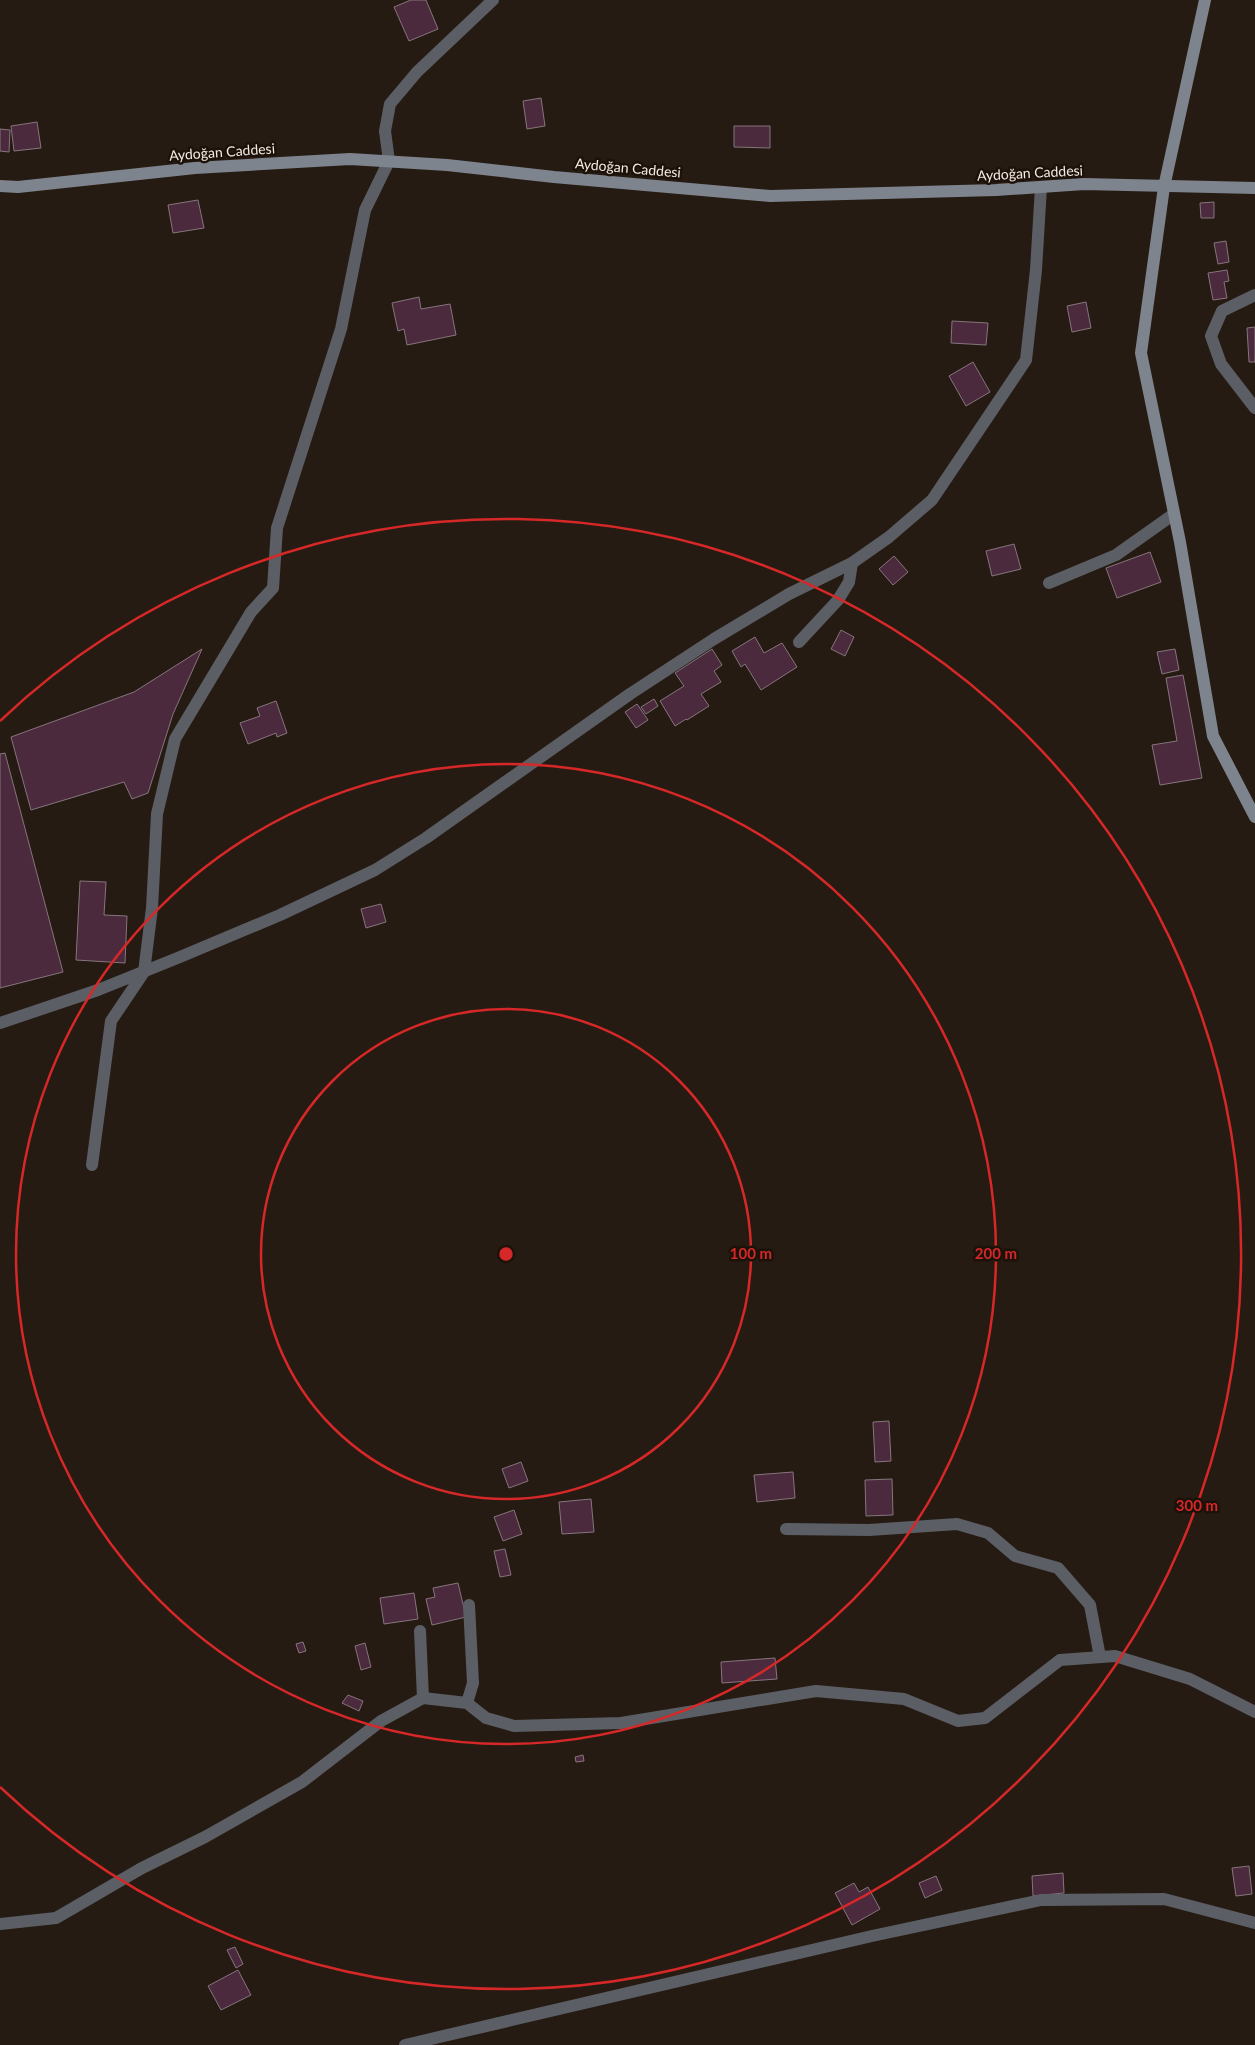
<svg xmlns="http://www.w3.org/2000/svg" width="1255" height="2045" font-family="Lato,sans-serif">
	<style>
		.building { fill: #4c2a3d; stroke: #85757d }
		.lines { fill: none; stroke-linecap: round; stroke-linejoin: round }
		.street { stroke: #5b5f65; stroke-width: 12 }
		.secondary { stroke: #7e848e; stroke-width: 12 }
		.ring { fill: none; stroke: #d62828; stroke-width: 2.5 }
		.labels { text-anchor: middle; stroke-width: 5; stroke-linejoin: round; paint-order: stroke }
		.street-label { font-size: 14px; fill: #f3ebe5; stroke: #1d1209 }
		.centre { fill: #d62828; stroke: #1d1209; stroke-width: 2.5 }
		.ring-label { font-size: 15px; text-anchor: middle; font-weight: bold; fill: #d62828; stroke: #1d1209; stroke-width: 5; stroke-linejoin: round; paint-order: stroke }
	</style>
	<rect width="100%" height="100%" fill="#261b12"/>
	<g class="building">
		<polygon points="411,0 426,0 438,29 409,41 394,7"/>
		<polygon points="541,98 545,126 527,129 523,101"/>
		<polygon points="37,122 41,148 14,151 11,126"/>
		<polygon points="734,126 770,126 770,148 734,147"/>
		<polygon points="0,129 10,130 9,152 0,151"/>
		<polygon points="198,200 204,228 173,233 168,205"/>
		<polygon points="1214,202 1214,218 1201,218 1200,203"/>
		<polygon points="1226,241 1229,262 1218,264 1214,243"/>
		<polygon points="1227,270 1229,281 1224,282 1227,298 1213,300 1208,273"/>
		<polygon points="419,297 421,309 450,304 456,335 407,345 404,329 398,331 392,303"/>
		<polygon points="1086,302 1091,328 1072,332 1067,306"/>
		<polygon points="952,321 988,323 986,345 951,343"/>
		<polygon points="1255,327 1255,362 1249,362 1247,328"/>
		<polygon points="973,362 990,392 966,406 949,376"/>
		<polygon points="1014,544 1021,569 992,576 986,551"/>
		<polygon points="1150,552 1161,582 1117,598 1106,568"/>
		<polygon points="894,556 908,572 893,585 879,569"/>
		<polygon points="841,630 854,637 845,656 831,649"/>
		<polygon points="755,637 764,653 782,643 797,667 761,690 745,664 741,667 732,651"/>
		<polygon points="202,649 173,714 148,793 132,799 124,782 31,810 11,737 134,692"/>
		<polygon points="712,649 722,665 714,671 721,682 701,694 709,706 687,720 686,719 675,726 660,701 684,686 675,673"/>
		<polygon points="1175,649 1179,670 1162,674 1157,652"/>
		<polygon points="1183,675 1202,778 1160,785 1152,745 1177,741 1166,678"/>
		<polygon points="654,699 658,706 646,714 641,707"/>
		<polygon points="276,701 287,733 277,737 276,733 248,744 240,723 260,716 257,708"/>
		<polygon points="637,704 648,720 636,728 625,712"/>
		<polygon points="5,753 63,972 0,988 0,754"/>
		<polygon points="80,881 106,882 104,915 127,916 125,963 76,960"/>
		<polygon points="381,904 386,922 366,928 361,909"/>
		<polygon points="889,1421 891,1461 875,1462 873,1422"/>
		<polygon points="521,1462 528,1481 509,1488 502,1469"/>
		<polygon points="793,1472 795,1498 757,1502 754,1475"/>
		<polygon points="892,1479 893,1515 866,1516 865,1480"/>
		<polygon points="591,1499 594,1532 562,1534 559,1502"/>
		<polygon points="514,1510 522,1534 503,1541 494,1517"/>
		<polygon points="505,1549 511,1575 500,1577 494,1551"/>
		<polygon points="458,1583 466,1617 432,1625 426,1599 435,1597 433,1588"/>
		<polygon points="414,1593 418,1619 384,1624 380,1598"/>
		<polygon points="303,1642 306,1651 299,1653 296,1644"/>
		<polygon points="365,1643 371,1667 361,1670 355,1646"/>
		<polygon points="775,1658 777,1679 722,1683 721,1662"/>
		<polygon points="348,1695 363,1701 359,1711 342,1703"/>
		<polygon points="583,1755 584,1761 576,1762 575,1757"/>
		<polygon points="1249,1866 1252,1894 1236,1896 1232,1868"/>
		<polygon points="1063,1873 1064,1893 1033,1896 1032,1876"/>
		<polygon points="936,1876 942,1890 925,1898 919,1883"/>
		<polygon points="854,1883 859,1892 868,1887 880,1909 852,1925 835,1893"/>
		<polygon points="235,1947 243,1964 236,1968 227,1950"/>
		<polygon points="238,1970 251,1995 221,2010 208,1986"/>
	</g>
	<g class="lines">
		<g class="street">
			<polyline points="1255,295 1222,311 1211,336 1221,364 1255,408"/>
			<polyline points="1049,583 1116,555 1174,514"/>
			<polyline points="799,642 838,600 849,582 852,563"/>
			<polyline points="0,1023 98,990 180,957 280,915 375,870 426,838 630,694 714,639 789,594 852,563 889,537 932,500 1026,360 1036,270 1041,187"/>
			<polyline points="92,1165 111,1021 144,972 152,908 157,814 175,739 251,612 273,588 277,528 341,329 365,210 389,161 385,131 390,104 417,72 493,0"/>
			<polyline points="786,1529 869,1530 957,1524 988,1533 1015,1556 1058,1568 1090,1605 1100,1657"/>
			<polyline points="420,1631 423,1698"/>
			<polyline points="467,1703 473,1683 469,1605"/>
			<polyline points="0,1924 56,1918 142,1868 205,1837 302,1782 381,1721 423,1698 467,1703 486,1718 514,1726 621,1723 816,1691 904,1699 958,1721 985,1718 1060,1660 1115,1656 1190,1679 1255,1712"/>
			<polyline points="405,2045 872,1936 1041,1900 1164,1899 1255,1923"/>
		</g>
		<g class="secondary">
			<polyline points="1205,0 1164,187 1141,353 1180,542 1213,736 1255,817"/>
			<polyline points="0,186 18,187 195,168 350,159 447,165 554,177 770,196 996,190 1084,184 1255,188"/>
		</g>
	</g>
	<g class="ring">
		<circle cx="506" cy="1254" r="245"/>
		<circle cx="506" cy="1254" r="490"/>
		<path d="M0 721A735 735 0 1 1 0 1787"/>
	</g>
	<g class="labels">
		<g class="street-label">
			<text transform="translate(222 152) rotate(-4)" y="5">Aydoğan Caddesi</text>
			<text transform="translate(628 168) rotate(5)" y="5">Aydoğan Caddesi</text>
			<text transform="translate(1030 173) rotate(-3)" y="5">Aydoğan Caddesi</text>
		</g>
	</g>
	<circle cx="506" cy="1254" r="8" class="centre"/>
	<g class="ring-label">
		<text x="751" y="1259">100 m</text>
		<text x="996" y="1259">200 m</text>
		<text x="1197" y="1511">300 m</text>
	</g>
</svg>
